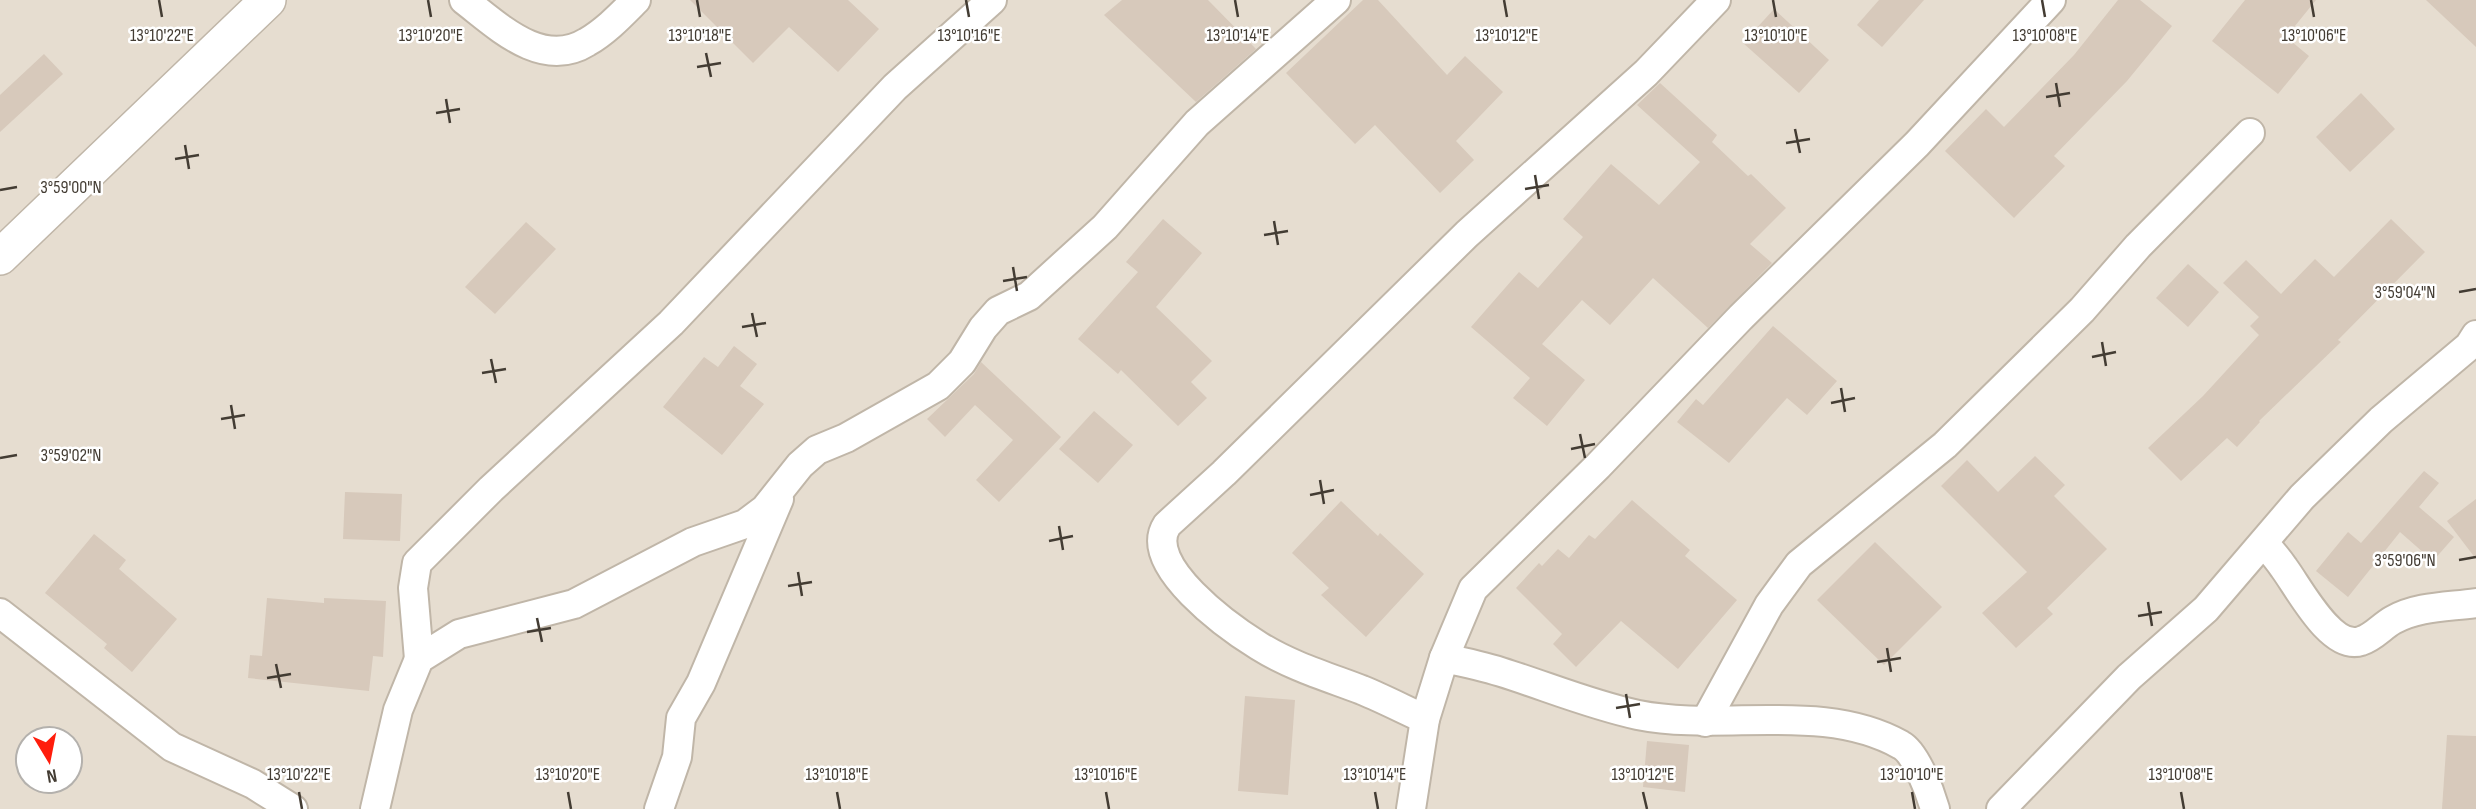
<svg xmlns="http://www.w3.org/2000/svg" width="2476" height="809" font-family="'Sofia Sans Condensed',sans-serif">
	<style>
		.residential { fill: #e6ddd0; fill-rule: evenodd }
		.building { fill: #d7c9bb }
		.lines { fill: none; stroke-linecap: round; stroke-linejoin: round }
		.minor-casing { stroke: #c0b6a8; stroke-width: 32 }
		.tertiary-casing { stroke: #c0b6a8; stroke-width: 38 }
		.minor { stroke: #fff; stroke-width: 28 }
		.tertiary { stroke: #fff; stroke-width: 35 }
		.ticks { fill: none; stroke: #433c33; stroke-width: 2.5 }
		.ticks-label { font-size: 18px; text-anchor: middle; fill: #433c33; stroke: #fff; stroke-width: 5; stroke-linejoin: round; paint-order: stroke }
	</style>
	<rect width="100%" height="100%" fill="#f2ece2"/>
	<path class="residential" d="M0,0H2476V809H0ZM28,739H70V781H28Z"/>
	<g class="building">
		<polygon points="690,0 848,0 879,29 838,72 789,27 753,63"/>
		<polygon points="1122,0 1208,0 1256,49 1196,102 1104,15"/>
		<polygon points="1363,0 1378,0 1447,75 1465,56 1503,92 1456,141 1474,160 1440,193 1375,125 1355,144 1286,73"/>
		<polygon points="1879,0 1924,0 1882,47 1857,25"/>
		<polygon points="2118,0 2140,0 2172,26 2127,81 2054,156 2065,166 2014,218 1945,151 1986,109 2004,127 2074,55"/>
		<polygon points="2245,0 2316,0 2286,37 2309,56 2278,94 2212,41"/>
		<polygon points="2426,0 2476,0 2476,47"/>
		<polygon points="1774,9 1829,60 1799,93 1743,43"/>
		<polygon points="44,54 63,74 0,132 0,95"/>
		<polygon points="1660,83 1717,135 1712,142 1748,176 1751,174 1786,208 1750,244 1772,263 1708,328 1653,278 1610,325 1582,300 1542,344 1585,380 1547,426 1513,398 1530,378 1471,327 1519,272 1538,288 1583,237 1563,219 1611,164 1659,205 1700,162 1637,105"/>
		<polygon points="2361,93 2395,129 2350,172 2316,137"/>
		<polygon points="1163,219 1202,253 1156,307 1212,361 1191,382 1207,398 1178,426 1121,370 1118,374 1078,339 1138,272 1126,262"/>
		<polygon points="2391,219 2425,252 2338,340 2341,342 2259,421 2260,422 2237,447 2227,438 2181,481 2148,448 2203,396 2259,335 2250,326 2259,317 2223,283 2246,260 2281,294 2315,259 2334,277"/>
		<polygon points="526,222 556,249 495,314 465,287"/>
		<polygon points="2188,264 2219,292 2188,327 2156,298"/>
		<polygon points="1773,326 1837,381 1807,415 1787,398 1729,463 1677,422 1696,399 1703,405"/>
		<polygon points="734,346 757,364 740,386 764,404 722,455 663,407 704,357 718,367"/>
		<polygon points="981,362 1061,437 999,502 976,480 1013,440 975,405 945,437 927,419 974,374"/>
		<polygon points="1094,411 1133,445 1098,483 1059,449"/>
		<polygon points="2035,456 2065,485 2054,496 2107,549 2047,608 2053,614 2016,648 1982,613 2027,572 1941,486 1967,460 1998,492"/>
		<polygon points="2424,471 2439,483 2419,507 2454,537 2433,561 2400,532 2348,597 2316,571 2348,532 2361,543"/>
		<polygon points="345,492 402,494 400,541 343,539"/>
		<polygon points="2476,499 2476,559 2447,521"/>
		<polygon points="1632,500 1690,550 1685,556 1737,600 1678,669 1621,621 1576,667 1553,644 1562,634 1516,588 1539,563 1542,566 1558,549 1569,558 1589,535 1595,539"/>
		<polygon points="1341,501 1378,536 1380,533 1424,574 1366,637 1321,595 1329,588 1292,553"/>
		<polygon points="94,534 126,560 119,569 177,619 132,672 104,648 107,644 45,593"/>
		<polygon points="1875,542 1942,607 1884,665 1817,600"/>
		<polygon points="267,598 324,603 324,598 386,601 383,657 373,656 369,691 248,678 250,655 262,656"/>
		<polygon points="1245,696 1295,700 1288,795 1238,791"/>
		<polygon points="2447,735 2476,736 2476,809 2442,809"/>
		<polygon points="1647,741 1689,745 1685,792 1643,787"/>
	</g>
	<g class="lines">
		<defs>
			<g id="minor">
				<path d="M464,0C498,26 542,70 587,42C606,31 621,15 636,0"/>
				<path d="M2264,543C2271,551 2278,559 2284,568C2299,588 2331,651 2361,641C2374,637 2382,626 2393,620C2418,606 2448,607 2476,603"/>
				<polyline points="0,613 172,747 253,784 293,809"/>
				<path d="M1444,658C1463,662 1482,666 1501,672C1546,686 1591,705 1638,715C1722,732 1823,701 1901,745C1916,753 1930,792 1935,809"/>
				<polyline points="419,659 413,588 417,563 491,489 671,323 895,87 992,0"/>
				<path d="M1425,719C1405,710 1384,699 1362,690C1328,677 1291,666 1259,646C1230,628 1141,565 1167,525L1224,473L1467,234L1646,73L1716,0"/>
				<polyline points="1705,722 1769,605 1799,564 1945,445 2082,310 2138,246 2250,133"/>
				<polyline points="375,809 398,710 419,659 459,634 574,604 693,542 745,524 765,509 800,465 817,450 846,438 938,386 962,362 983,328 998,311 1029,296 1105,227 1197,123 1336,0"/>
				<polyline points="659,809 677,757 681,718 701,683 779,499"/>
				<polyline points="1411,809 1425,719 1444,658 1473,589 1598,466 1741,317 1917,144 2051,0"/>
				<polyline points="2001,809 2129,677 2206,609 2302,497 2381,420 2469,346 2476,335"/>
			</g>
			<polyline id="tertiary" points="0,257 268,0"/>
		</defs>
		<use href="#minor" class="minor-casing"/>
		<use href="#tertiary" class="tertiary-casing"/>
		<use href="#minor" class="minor"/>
		<use href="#tertiary" class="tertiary"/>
	</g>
	<path class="ticks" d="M159,0L162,17M428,0L431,17M697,0L700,17M966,0L969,17M1235,0L1238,17M1504,0L1507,17M1773,0L1776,17M2042,0L2045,17M2311,0L2314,17M706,53L711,77M697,67L721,63M2056,83L2060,107M2046,97L2070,93M446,99L450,123M436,113L460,109M1795,129L1800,153M1786,143L1810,139M185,145L189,169M175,159L199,155M1535,175L1539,199M1525,189L1549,185M0,190L17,187M1274,221L1278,245M1264,235L1288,231M1013,267L1017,291M1003,281L1027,277M2459,292L2476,289M752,313L757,337M742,327L766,323M2102,342L2106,366M2092,357L2116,352M491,359L496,383M482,373L506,369M1841,388L1845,412M1831,403L1855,398M231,405L235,429M221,419L245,415M1580,434L1585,458M1571,449L1595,444M0,458L17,455M1320,480L1324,504M1310,495L1334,490M1059,526L1063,550M1049,541L1073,536M2459,560L2476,557M798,572L802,596M788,586L812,582M2148,602L2152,626M2138,616L2162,612M537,618L542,642M527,632L551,628M1887,648L1891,672M1877,662L1901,658M276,664L281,688M267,678L291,674M1626,694L1630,718M1616,708L1640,704M299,792L302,809M568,792L571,809M837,792L840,809M1106,792L1109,809M1375,792L1378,809M1643,792L1647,809M1912,792L1915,809M2181,792L2184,809"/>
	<g class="ticks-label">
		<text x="162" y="41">13°10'22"E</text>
		<text x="431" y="41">13°10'20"E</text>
		<text x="700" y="41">13°10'18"E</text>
		<text x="969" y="41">13°10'16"E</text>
		<text x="1238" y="41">13°10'14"E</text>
		<text x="1507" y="41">13°10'12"E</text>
		<text x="1776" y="41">13°10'10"E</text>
		<text x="2045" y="41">13°10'08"E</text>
		<text x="2314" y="41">13°10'06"E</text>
		<text x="71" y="193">3°59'00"N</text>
		<text x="2405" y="298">3°59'04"N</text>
		<text x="71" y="461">3°59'02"N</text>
		<text x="2405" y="566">3°59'06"N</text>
		<text x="299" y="780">13°10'22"E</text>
		<text x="568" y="780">13°10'20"E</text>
		<text x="837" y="780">13°10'18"E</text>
		<text x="1106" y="780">13°10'16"E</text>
		<text x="1375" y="780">13°10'14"E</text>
		<text x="1643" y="780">13°10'12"E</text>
		<text x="1912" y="780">13°10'10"E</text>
		<text x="2181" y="780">13°10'08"E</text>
	</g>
	<g transform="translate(49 760) rotate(170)"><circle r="33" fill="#ffffff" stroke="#b4b1ad" stroke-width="2"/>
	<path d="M0-5L12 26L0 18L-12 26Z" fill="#ff1d0c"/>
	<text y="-10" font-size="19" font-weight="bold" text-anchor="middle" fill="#433c33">N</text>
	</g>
</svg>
